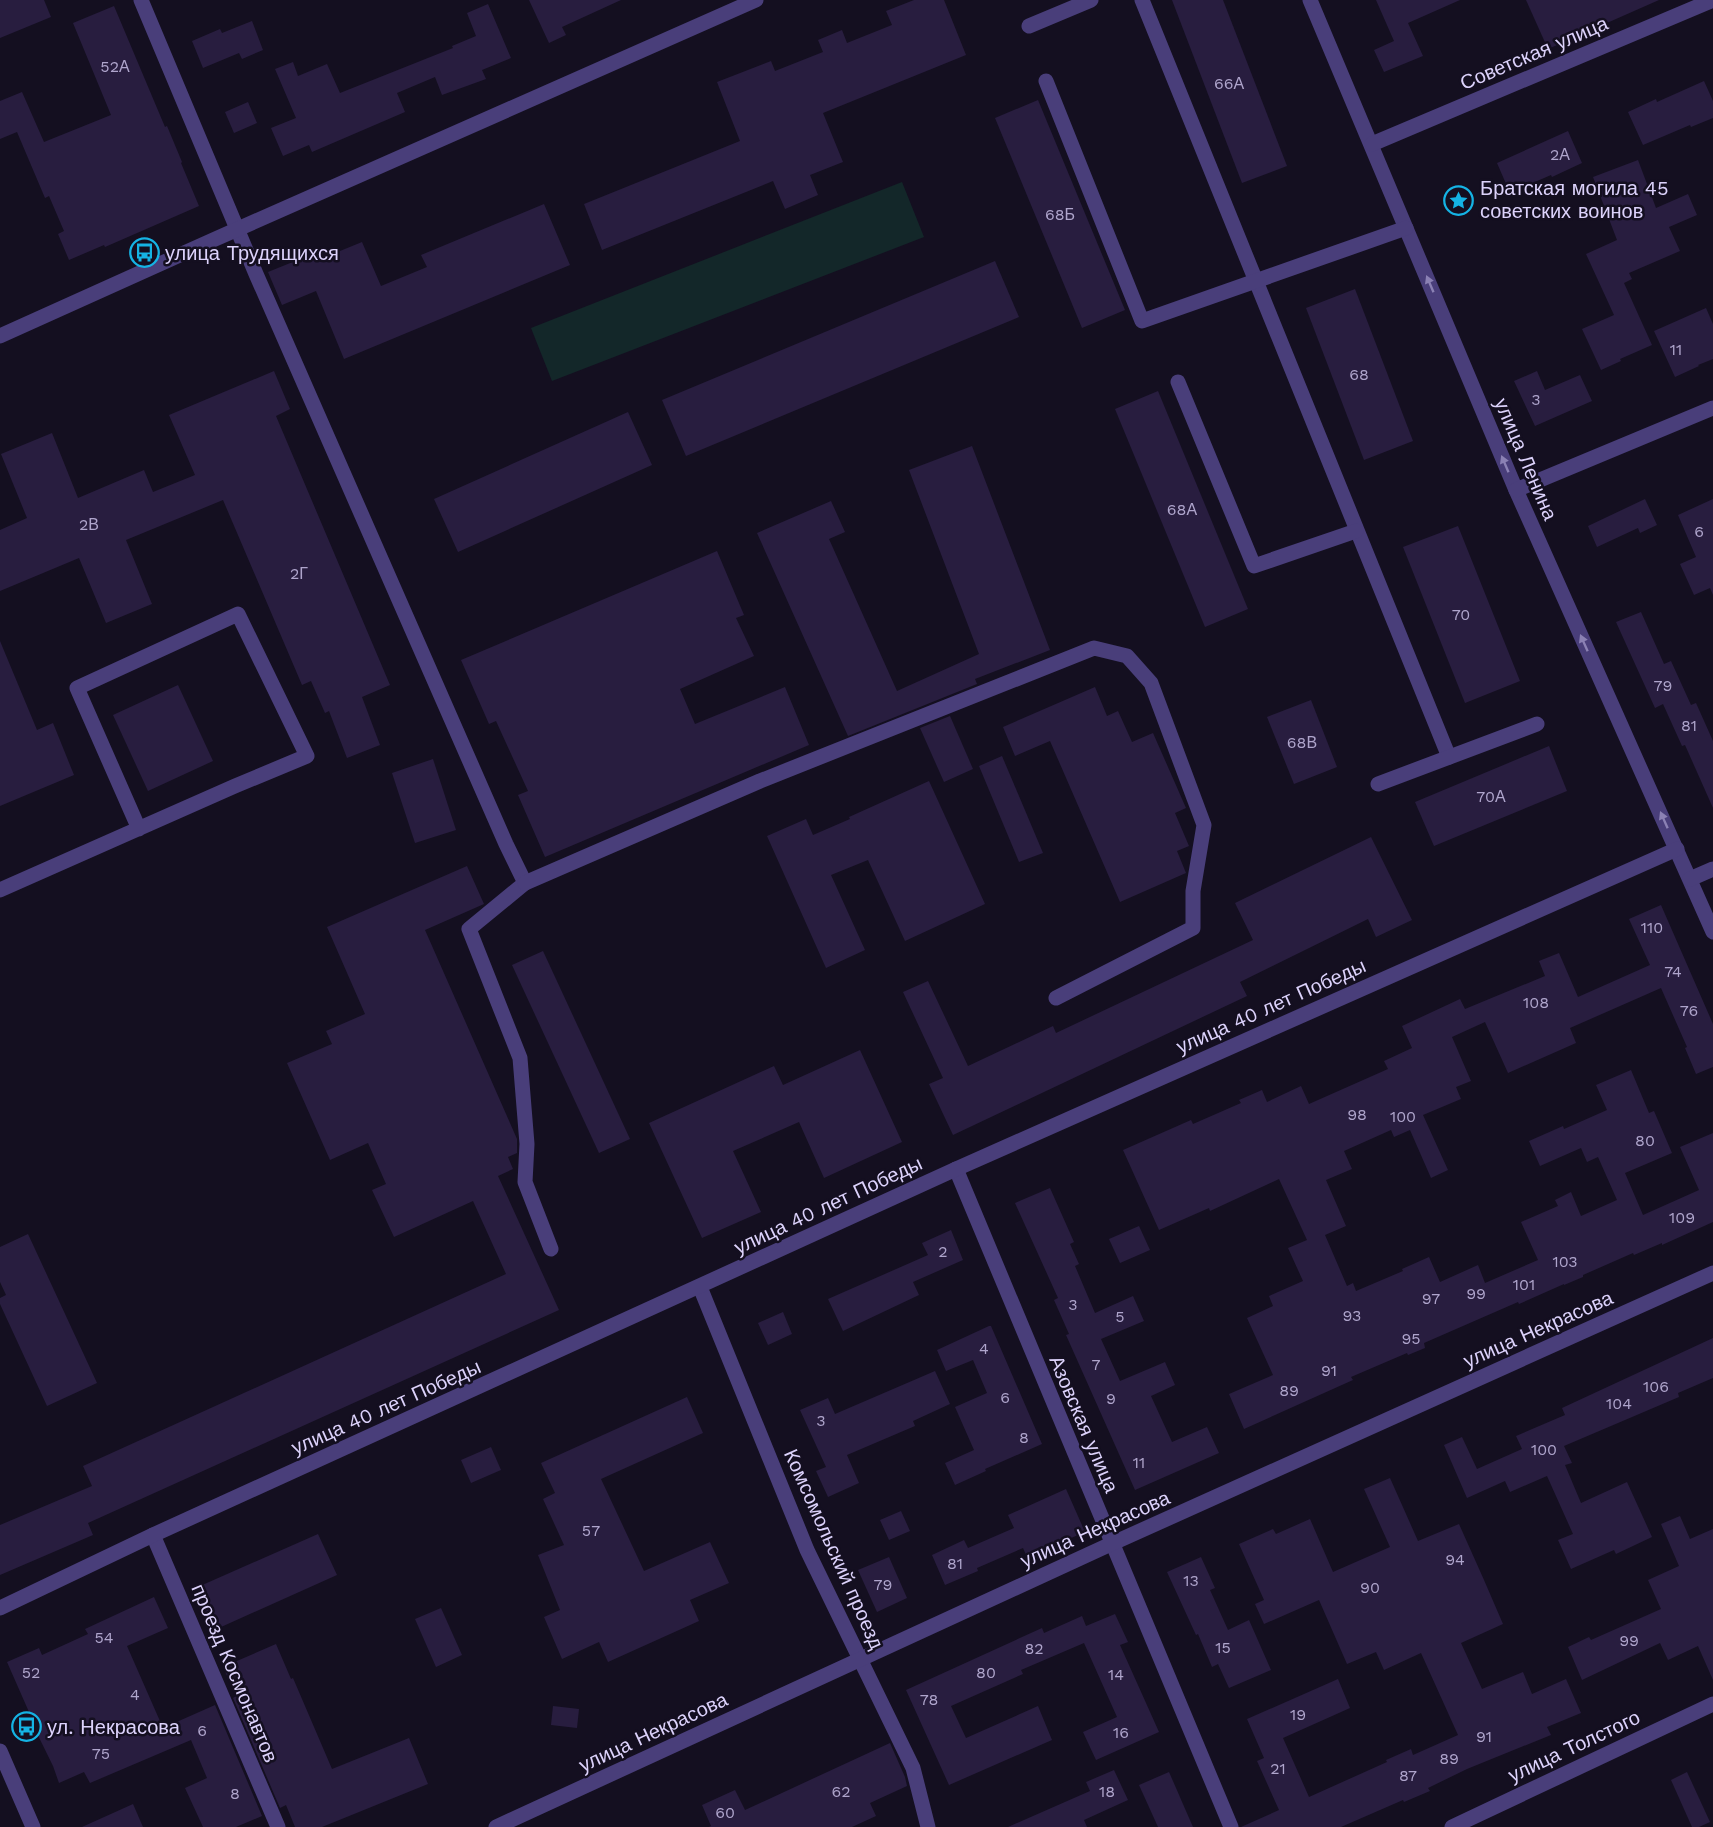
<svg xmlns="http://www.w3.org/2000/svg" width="1713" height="1827" font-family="'Work Sans',sans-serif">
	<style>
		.green { fill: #132729 }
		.building { fill: #281d3f }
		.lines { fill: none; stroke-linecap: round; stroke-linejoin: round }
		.minor { stroke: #493e7a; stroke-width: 15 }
		.oneway { fill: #8b81b4 }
		.labels { text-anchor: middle; stroke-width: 5; stroke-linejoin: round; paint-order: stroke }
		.number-label { font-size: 16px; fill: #afa5cc }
		.street-label { font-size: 20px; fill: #dcd2fb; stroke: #140f20 }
		.poi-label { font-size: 20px; fill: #dcd2fb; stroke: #140f20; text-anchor: start }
	</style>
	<rect width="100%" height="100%" fill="#140f20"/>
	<polygon class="green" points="902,182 924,237 552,381 531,328"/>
	<g class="building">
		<polygon points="0,0 44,0 51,17 0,38"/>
		<polygon points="529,0 621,0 562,27 566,35 549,43"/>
		<polygon points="914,0 944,0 966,55 823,113 843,162 810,175 818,195 785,209 773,181 602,250 584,204 740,141 717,82 771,61 775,71 823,52 818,40 842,30 847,43 892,25 886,11"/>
		<polygon points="1172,0 1223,0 1287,166 1242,183"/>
		<polygon points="1376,0 1460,0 1408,23 1423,56 1384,72 1374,50 1394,41"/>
		<polygon points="1526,0 1659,0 1548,49"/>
		<polygon points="488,4 511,58 482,70 486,79 442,95 435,77 397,93 405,112 312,152 309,145 283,156 271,128 296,118 275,69 293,62 298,76 327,64 340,93 453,48 452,46 476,36 467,13"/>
		<polygon points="114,6 165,127 167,126 182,162 181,163 199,206 105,247 104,245 69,260 58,234 64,231 49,196 45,198 17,132 0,139 0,101 22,92 44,142 111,115 73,23"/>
		<polygon points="252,21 263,50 242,59 239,53 203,68 192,41 220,29 222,33"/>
		<polygon points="1704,81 1713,101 1713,118 1691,127 1690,125 1643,145 1628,112 1656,99 1657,102"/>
		<polygon points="1038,100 1125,310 1082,328 995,118"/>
		<polygon points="248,102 257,123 234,133 225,112"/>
		<polygon points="1568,131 1582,163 1552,177 1551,175 1510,193 1497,163"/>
		<polygon points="1638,160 1656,208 1688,194 1697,215 1669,227 1680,251 1629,273 1632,279 1624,283 1652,345 1620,359 1621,361 1601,370 1582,329 1614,315 1586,254 1617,240 1593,177"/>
		<polygon points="544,204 570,265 344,359 316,291 282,305 268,272 315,253 318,260 362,242 381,286 427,267 421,255"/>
		<polygon points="995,261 1019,317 686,456 662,400"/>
		<polygon points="1355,289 1413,441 1364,460 1306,308"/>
		<polygon points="1706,308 1713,324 1713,359 1698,365 1699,366 1675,377 1654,331"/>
		<polygon points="274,371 290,409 276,416 390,685 362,697 380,745 347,758 329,711 325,713 311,681 302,685 223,500 126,540 152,604 106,623 79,558 0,591 0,530 27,518 1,454 52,433 78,498 144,470 153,492 195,475 169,415"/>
		<polygon points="1537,371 1545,390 1580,375 1592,401 1535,426 1514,381"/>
		<polygon points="1158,391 1248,609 1205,627 1115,409"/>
		<polygon points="628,412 652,465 458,552 434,499"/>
		<polygon points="972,446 1050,650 975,679 977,684 848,736 757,533 831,501 845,532 829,539 897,691 979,654 909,470"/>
		<polygon points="1645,499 1657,525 1640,533 1638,528 1597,547 1588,526"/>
		<polygon points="1713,499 1713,595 1710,588 1694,595 1680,564 1696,557 1678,515"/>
		<polygon points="1458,526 1520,681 1465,703 1403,547"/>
		<polygon points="717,551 744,615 736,618 754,656 680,689 695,724 785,687 809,745 545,857 518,795 528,791 496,721 489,724 461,660"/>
		<polygon points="1641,612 1664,664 1671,661 1691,705 1696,703 1713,741 1713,808 1685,745 1682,746 1663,704 1655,708 1616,622"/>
		<polygon points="0,641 37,730 53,723 74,775 0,806"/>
		<polygon points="178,685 213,761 148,791 113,715"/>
		<polygon points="1095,687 1107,716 1118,711 1132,742 1153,733 1186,808 1175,813 1189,846 1177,851 1186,873 1120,902 1050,741 1015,756 1003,727"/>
		<polygon points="1311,700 1337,767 1294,784 1267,717"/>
		<polygon points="950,716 973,769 944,782 920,728"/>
		<polygon points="1549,746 1567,791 1434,846 1415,802"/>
		<polygon points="1002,756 1043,853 1019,862 979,766"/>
		<polygon points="433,759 456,830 415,843 392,773"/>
		<polygon points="929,781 985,904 905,941 868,860 831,875 865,950 826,968 767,836 806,819 813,835 850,819 849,817"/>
		<polygon points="1371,837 1412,920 1376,937 1368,919 1240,982 1247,996 953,1135 929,1084 943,1078 903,992 928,981 968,1066 1053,1026 1056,1033 1253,940 1235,903"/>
		<polygon points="467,866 484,904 425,930 517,1139 517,1153 508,1157 513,1169 498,1176 559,1310 88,1523 93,1535 0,1575 0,1525 92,1486 83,1466 506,1274 473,1201 394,1237 372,1190 386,1184 368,1143 330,1160 287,1063 332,1044 326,1031 365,1014 327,927"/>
		<polygon points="1661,905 1713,1024 1713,1067 1696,1074 1685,1048 1687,1047 1661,988 1570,1028 1576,1043 1508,1073 1485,1022 1452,1037 1471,1081 1456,1087 1461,1099 1423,1115 1448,1170 1431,1178 1410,1130 1394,1137 1391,1130 1344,1151 1352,1169 1326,1180 1346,1226 1325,1235 1347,1286 1353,1283 1356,1291 1403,1271 1402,1269 1429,1257 1440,1282 1478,1265 1485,1283 1538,1260 1521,1222 1558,1206 1555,1200 1571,1192 1581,1216 1617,1200 1598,1157 1587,1162 1581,1148 1540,1166 1529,1141 1563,1126 1564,1129 1607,1110 1596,1085 1631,1070 1649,1113 1654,1111 1672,1153 1625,1173 1643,1215 1699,1190 1680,1147 1713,1133 1713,1222 1662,1245 1662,1243 1634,1255 1633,1253 1583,1275 1583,1277 1564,1285 1564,1284 1519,1304 1518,1302 1424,1343 1425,1348 1408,1355 1407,1353 1351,1377 1353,1380 1244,1429 1229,1394 1273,1375 1247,1318 1273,1306 1269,1296 1303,1281 1288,1248 1307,1240 1279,1179 1210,1211 1209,1208 1159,1230 1123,1150 1191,1120 1193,1124 1241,1103 1239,1100 1262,1090 1267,1102 1301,1086 1309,1104 1388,1069 1384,1061 1412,1048 1402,1026 1460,999 1465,1009 1545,976 1539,961 1559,953 1578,997 1650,965 1629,919"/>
		<polygon points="543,951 630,1139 599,1153 512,965"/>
		<polygon points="860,1050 902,1142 824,1178 799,1122 733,1151 761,1212 702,1238 649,1123 774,1066 783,1085"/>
		<polygon points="1050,1188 1074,1242 1070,1244 1079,1264 1075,1266 1095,1313 1133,1296 1144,1321 1101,1339 1120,1381 1165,1362 1175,1385 1151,1396 1172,1442 1207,1427 1219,1453 1135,1490 1066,1335 1069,1334 1054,1300 1058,1298 1015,1203"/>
		<polygon points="1139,1226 1150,1250 1120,1263 1109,1239"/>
		<polygon points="951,1230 963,1260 913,1282 919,1295 843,1331 828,1299 928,1255 922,1243"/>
		<polygon points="28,1234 97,1383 47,1406 0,1304 0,1298 6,1295 0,1282 0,1247"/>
		<polygon points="783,1312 792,1334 768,1345 758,1323"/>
		<polygon points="989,1326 991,1326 1042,1444 985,1469 986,1471 955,1485 945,1463 974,1450 955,1407 987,1393 973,1360 946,1371 937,1350"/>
		<polygon points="1713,1338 1713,1378 1678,1393 1679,1397 1564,1446 1572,1463 1565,1465 1581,1503 1627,1482 1652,1537 1616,1554 1614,1550 1571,1569 1558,1540 1573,1534 1547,1476 1510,1492 1505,1481 1467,1498 1444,1445 1462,1437 1477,1469 1522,1449 1516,1436 1565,1415 1562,1408"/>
		<polygon points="935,1371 950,1404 913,1421 915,1426 847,1455 859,1483 828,1497 816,1471 826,1467 800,1410 828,1398 835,1414"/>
		<polygon points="687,1397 703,1433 601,1479 644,1571 710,1542 729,1583 690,1600 699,1621 608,1662 599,1642 562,1659 544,1617 560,1610 538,1555 564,1545 543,1499 555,1493 541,1463"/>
		<polygon points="491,1447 501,1470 471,1483 461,1460"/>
		<polygon points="1390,1478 1418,1541 1459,1524 1484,1580 1503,1624 1461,1643 1482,1689 1523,1672 1532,1694 1566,1679 1581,1713 1547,1727 1551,1735 1467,1769 1428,1788 1430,1791 1404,1802 1403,1800 1341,1827 1241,1827 1279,1810 1257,1761 1264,1758 1247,1719 1338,1679 1350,1708 1283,1738 1309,1797 1387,1762 1386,1760 1411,1749 1413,1755 1458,1735 1421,1653 1384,1670 1376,1652 1347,1664 1319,1600 1264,1624 1255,1604 1264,1600 1239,1544 1273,1529 1276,1534 1310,1519 1333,1572 1390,1547 1364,1489"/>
		<polygon points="1066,1489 1085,1532 1027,1557 1023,1548 977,1568 978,1571 945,1585 932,1555 964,1540 968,1548 1014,1528 1008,1515"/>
		<polygon points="901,1511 910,1531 889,1540 880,1520"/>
		<polygon points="1680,1516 1690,1539 1713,1529 1713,1680 1698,1646 1668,1660 1660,1643 1582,1680 1568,1647 1589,1637 1591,1640 1661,1609 1648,1580 1679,1566 1661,1524"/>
		<polygon points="318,1534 337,1575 210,1632 191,1590"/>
		<polygon points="889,1557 907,1598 877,1612 858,1570"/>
		<polygon points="1201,1557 1215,1588 1210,1590 1228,1630 1249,1620 1271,1670 1229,1688 1218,1664 1212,1667 1198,1634 1196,1635 1167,1572"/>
		<polygon points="154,1597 168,1628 127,1646 163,1728 215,1705 262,1816 236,1827 203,1827 185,1788 207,1778 191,1740 90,1783 84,1772 59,1783 53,1766 27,1713 29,1712 7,1662 39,1648 42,1655 88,1634 85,1629"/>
		<polygon points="441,1608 462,1655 436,1667 415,1619"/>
		<polygon points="1115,1614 1128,1642 1120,1645 1159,1732 1096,1760 1083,1732 1117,1717 1084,1643 1021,1670 1023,1674 951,1706 966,1738 1038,1706 1052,1740 949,1785 906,1690 1042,1628 1044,1633 1082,1616 1086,1626"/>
		<polygon points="276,1644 291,1679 293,1678 332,1769 409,1738 428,1784 322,1827 295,1827 286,1805 280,1808 233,1698 236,1696 223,1667"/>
		<polygon points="553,1706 579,1709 577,1728 551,1725"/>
		<polygon points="890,1743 905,1777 907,1786 870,1803 876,1816 852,1827 709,1827 711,1826 702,1805 735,1790 745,1810"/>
		<polygon points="1114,1770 1128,1800 1084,1820 1087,1827 1008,1827 1090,1791 1086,1782"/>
		<polygon points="1169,1772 1193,1827 1158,1827 1139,1785"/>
		<polygon points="1687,1772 1710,1822 1699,1827 1692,1827 1671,1780"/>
		<polygon points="133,1804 143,1827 82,1827"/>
	</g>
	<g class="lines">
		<g class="minor">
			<polyline points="141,0 256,274 506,844 525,883 469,929 520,1058 527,1144 525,1182 551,1249"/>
			<polyline points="1142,0 1449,757"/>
			<polyline points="1310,0 1516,490 1713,932"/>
			<polyline points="1029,26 1091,0"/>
			<polyline points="1046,81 1142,321 1406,228"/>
			<polyline points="1372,144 1713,0"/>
			<polyline points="0,336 213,240 756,0"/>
			<polyline points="1178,382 1254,566 1356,531"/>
			<polyline points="1516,490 1713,408"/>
			<polyline points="1378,784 1537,724"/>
			<polyline points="1690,879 1713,869"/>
			<polyline points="525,883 760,781 1094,648 1127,656 1151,683 1204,825 1193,891 1193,928 1056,998"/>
			<polyline points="0,890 235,786 307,756 238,614 77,688 139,829"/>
			<polyline points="956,1169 1231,1827"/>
			<polyline points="700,1287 807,1550 913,1768 928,1827"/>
			<polyline points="153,1535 278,1827"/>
			<polyline points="0,1608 153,1535 956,1169 1677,849"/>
			<polyline points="0,1751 33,1827"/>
			<polyline points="496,1827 1111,1544 1713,1273"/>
			<polyline points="1452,1827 1713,1704"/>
		</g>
	</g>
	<defs><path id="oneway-solid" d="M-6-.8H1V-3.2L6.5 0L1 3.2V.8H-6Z" transform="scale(1.5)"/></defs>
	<g class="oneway">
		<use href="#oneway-solid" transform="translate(1430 284) rotate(-113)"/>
		<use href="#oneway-solid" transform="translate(1505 464) rotate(-113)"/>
		<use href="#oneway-solid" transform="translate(1584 643) rotate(-114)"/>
		<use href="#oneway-solid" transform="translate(1664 820) rotate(-114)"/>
	</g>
	<defs>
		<symbol id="sight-ring" viewBox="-11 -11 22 22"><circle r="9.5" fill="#140f20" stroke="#15b3e4" stroke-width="1.5"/><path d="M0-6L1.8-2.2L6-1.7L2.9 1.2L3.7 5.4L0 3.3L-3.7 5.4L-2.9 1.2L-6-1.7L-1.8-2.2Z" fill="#15b3e4"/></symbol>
		<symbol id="bus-ring" viewBox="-11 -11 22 22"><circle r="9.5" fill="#140f20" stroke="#15b3e4" stroke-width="1.5"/><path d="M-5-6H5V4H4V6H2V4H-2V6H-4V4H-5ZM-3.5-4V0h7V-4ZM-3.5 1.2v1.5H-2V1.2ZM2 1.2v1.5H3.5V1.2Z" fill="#15b3e4"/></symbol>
	</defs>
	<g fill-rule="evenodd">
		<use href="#sight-ring" x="1442" y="184" width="33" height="33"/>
		<use href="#bus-ring" x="128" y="236" width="33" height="33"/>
		<use href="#bus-ring" x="10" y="1710" width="33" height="33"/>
	</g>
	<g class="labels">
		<g class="number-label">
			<text x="115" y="72">52А</text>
			<text x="1229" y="89">66А</text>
			<text x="1560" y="160">2А</text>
			<text x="1060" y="220">68Б</text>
			<text x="1676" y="355">11</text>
			<text x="1359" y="380">68</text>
			<text x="1536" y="405">3</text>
			<text x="1182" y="515">68А</text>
			<text x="89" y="530">2В</text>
			<text x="1699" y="537">6</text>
			<text x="299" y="579">2Г</text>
			<text x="1461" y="620">70</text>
			<text x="1663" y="691">79</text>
			<text x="1689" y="731">81</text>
			<text x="1302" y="748">68В</text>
			<text x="1491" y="802">70А</text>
			<text x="1652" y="933">110</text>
			<text x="1673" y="977">74</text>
			<text x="1536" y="1008">108</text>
			<text x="1689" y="1016">76</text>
			<text x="1357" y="1120">98</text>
			<text x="1403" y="1122">100</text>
			<text x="1645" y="1146">80</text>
			<text x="1682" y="1223">109</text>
			<text x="943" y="1257">2</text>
			<text x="1565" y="1267">103</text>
			<text x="1524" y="1290">101</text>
			<text x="1476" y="1299">99</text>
			<text x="1431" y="1304">97</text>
			<text x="1073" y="1310">3</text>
			<text x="1352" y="1321">93</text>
			<text x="1120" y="1322">5</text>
			<text x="1411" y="1344">95</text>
			<text x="984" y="1354">4</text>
			<text x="1096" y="1370">7</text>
			<text x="1329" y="1376">91</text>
			<text x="1656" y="1392">106</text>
			<text x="1289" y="1396">89</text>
			<text x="1005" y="1403">6</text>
			<text x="1111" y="1404">9</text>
			<text x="1619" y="1409">104</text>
			<text x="821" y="1426">3</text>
			<text x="1024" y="1443">8</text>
			<text x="1544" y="1455">100</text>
			<text x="1139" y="1468">11</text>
			<text x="591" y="1536">57</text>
			<text x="1455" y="1565">94</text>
			<text x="955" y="1569">81</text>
			<text x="1191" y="1586">13</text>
			<text x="883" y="1590">79</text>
			<text x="1370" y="1593">90</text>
			<text x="104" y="1643">54</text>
			<text x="1629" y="1646">99</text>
			<text x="1223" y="1653">15</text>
			<text x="1034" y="1654">82</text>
			<text x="31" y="1678">52</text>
			<text x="986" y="1678">80</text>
			<text x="1116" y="1680">14</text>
			<text x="135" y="1700">4</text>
			<text x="929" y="1705">78</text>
			<text x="1298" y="1720">19</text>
			<text x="202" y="1736">6</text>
			<text x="1121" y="1738">16</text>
			<text x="1484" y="1742">91</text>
			<text x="101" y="1759">75</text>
			<text x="1449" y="1764">89</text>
			<text x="1278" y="1774">21</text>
			<text x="1408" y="1781">87</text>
			<text x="841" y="1797">62</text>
			<text x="1107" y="1797">18</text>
			<text x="235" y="1799">8</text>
			<text x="725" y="1818">60</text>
		</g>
		<g class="street-label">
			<text transform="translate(1534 53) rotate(-23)" y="7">Советская улица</text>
			<text transform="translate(1526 459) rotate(67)" y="7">улица Ленина</text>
			<text transform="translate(1271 1006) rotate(-24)" y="7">улица 40 лет Победы</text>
			<text transform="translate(828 1205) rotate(-25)" y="7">улица 40 лет Победы</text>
			<text transform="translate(1538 1329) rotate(-24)" y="7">улица Некрасова</text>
			<text transform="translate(386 1407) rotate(-24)" y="7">улица 40 лет Победы</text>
			<text transform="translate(1084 1424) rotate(67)" y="7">Азовская улица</text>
			<text transform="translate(1095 1529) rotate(-24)" y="7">улица Некрасова</text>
			<text transform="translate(834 1549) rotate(66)" y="7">Комсомольский проезд</text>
			<text transform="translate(235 1673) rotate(67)" y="7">проезд Космонавтов</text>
			<text transform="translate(653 1732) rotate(-25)" y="7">улица Некрасова</text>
			<text transform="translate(1574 1746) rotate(-25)" y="7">улица Толстого</text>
		</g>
		<g class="poi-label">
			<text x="1480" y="195">Братская могила 45<tspan x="1480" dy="23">советских воинов</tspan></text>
			<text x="165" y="260">улица Трудящихся</text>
			<text x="47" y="1734">ул. Некрасова</text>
		</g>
	</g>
</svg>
